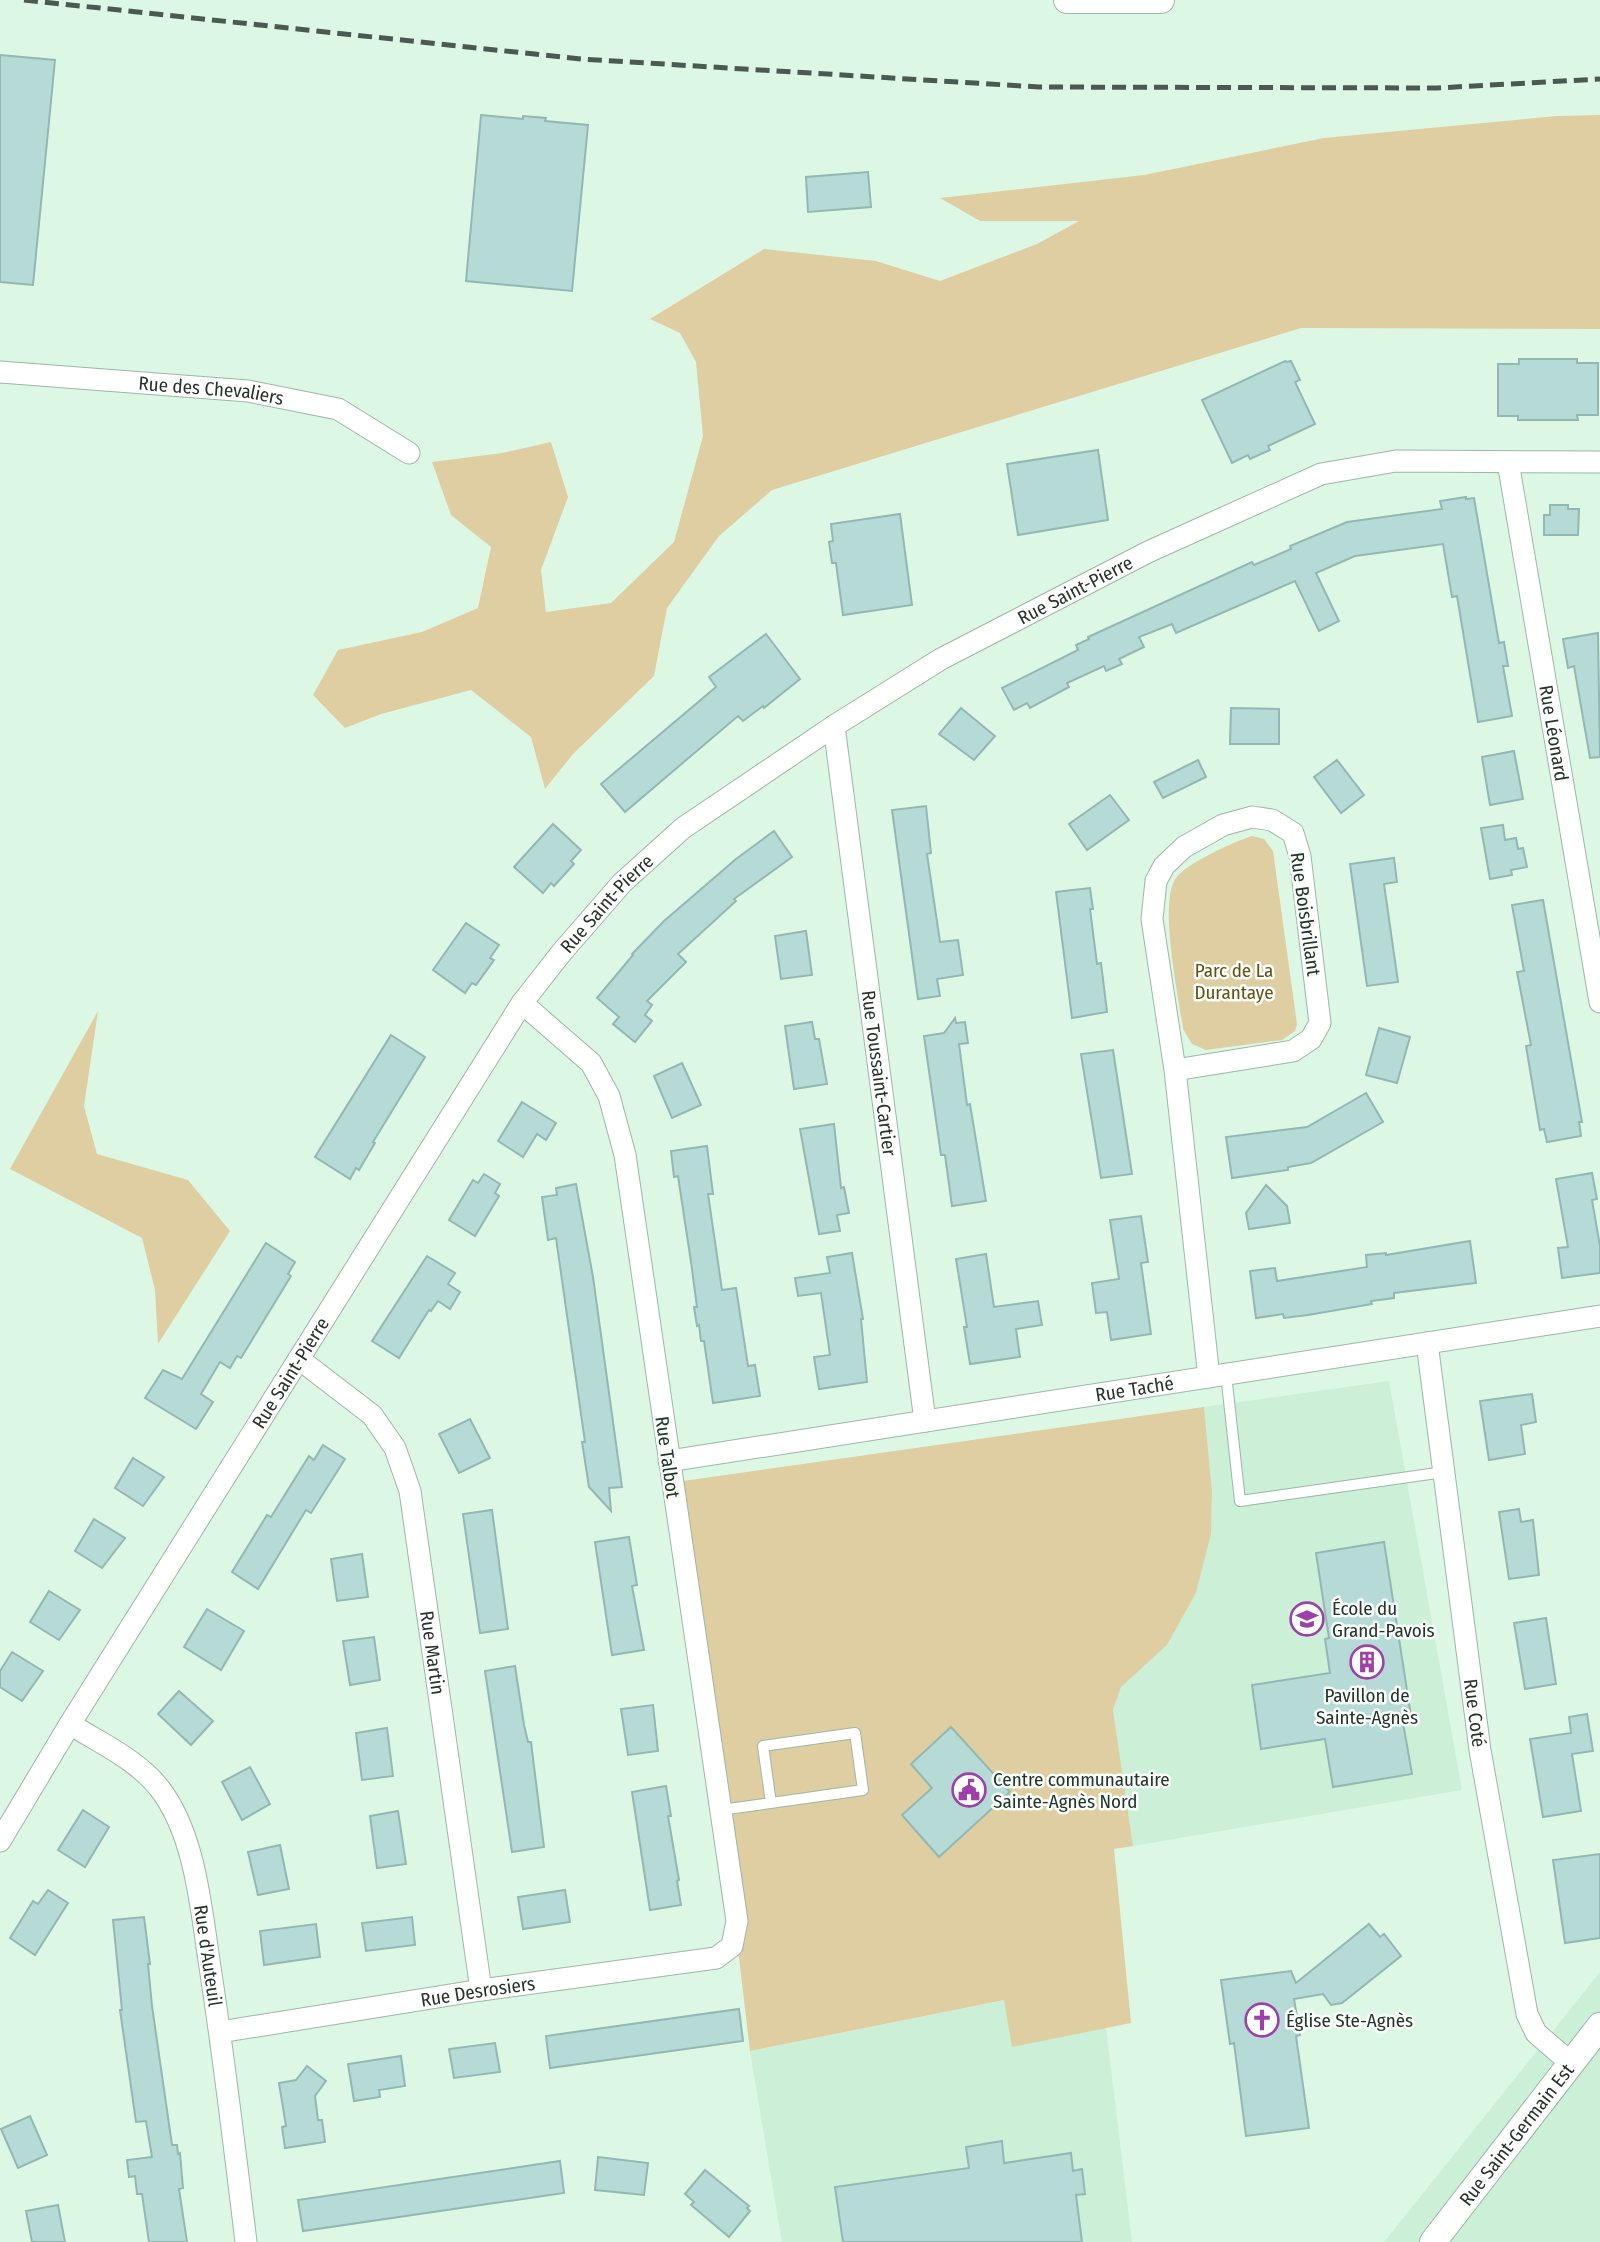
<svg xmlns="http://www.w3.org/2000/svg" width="1600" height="2242" font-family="'Fira Sans Condensed',sans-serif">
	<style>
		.built { fill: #cbefd7 }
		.green { fill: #decea2 }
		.building { fill: #b6dbd7; stroke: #93b7b3; stroke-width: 2 }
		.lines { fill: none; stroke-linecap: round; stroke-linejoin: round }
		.service-casing { stroke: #9cb7a5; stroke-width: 12 }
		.minor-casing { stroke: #9cb7a5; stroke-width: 23 }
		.tertiary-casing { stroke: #9cb7a5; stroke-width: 28 }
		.service { stroke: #fff; stroke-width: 10 }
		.minor { stroke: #fff; stroke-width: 21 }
		.tertiary { stroke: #fff; stroke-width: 26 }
		.rail { stroke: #4b5a50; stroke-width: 5; stroke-dasharray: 14 7; stroke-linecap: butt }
		.labels { text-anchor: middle; stroke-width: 5; stroke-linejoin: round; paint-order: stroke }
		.street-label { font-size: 19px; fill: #28332c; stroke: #f9fffb }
		.park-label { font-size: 19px; fill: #645115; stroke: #f9fffb }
		.poi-label { font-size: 19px; fill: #28332c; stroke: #f9fffb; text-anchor: start }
	</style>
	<rect width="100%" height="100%" fill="#dcf8e5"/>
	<g class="built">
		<polygon points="1389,1381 1462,1790 1133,1846 1113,1710 1121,1687 1167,1645 1196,1593 1211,1534 1212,1491 1204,1407"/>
		<polygon points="1600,1972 1600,2242 1384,2242"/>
		<polygon points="1005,2000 1013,2047 1106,2027 1132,2242 782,2242 750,2051"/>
	</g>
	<g class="green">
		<polygon points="1600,115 1600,329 1301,328 772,490 719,536 667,608 654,676 573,754 545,789 531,737 471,690 381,714 345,728 313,695 338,650 422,632 478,608 491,547 451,515 432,462 502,453 551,442 568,497 541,570 546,612 611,603 674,542 703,436 696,362 680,333 650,319 764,249 876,261 940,281 1037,244 1079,221 980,221 940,198 1144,175 1324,138 1557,116"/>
		<path d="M1252,836L1264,839L1273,851L1297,1024L1295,1031L1282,1040L1206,1050L1192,1044L1183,1029C1179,998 1158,902 1176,878C1187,863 1233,842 1252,836Z"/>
		<polygon points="98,1011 84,1106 97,1154 188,1180 230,1231 158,1344 155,1290 142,1238 10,1169"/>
		<polygon points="1204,1407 1212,1491 1211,1534 1196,1593 1167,1645 1121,1687 1113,1710 1133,1846 1114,1849 1131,2023 1012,2047 1004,2000 750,2051 683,1481"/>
	</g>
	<g class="building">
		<polygon points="0,55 55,60 33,285 0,282"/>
		<polygon points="481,115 523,119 523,116 546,118 545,121 588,125 572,291 466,281"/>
		<polygon points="868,172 871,207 808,212 806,177"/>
		<polygon points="1519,359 1577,359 1577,363 1598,363 1598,415 1577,415 1578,420 1518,420 1518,416 1498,416 1498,364 1519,364"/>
		<polygon points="1285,361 1287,362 1291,361 1300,380 1295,382 1315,424 1268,446 1270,450 1250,459 1248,455 1232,463 1202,400"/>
		<polygon points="1098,450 1108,520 1018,535 1007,464"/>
		<polygon points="1466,497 1466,499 1474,498 1499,643 1504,642 1508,666 1503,666 1512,716 1478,722 1457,596 1452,597 1443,544 1355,556 1316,573 1339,621 1319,631 1295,581 1176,633 1172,624 1139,637 1144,647 1119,659 1122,664 1106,671 1104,666 1067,683 1069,687 1030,708 1027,703 1014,710 1002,688 1078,650 1076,645 1089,639 1088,637 1252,562 1254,565 1291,549 1290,546 1347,522 1442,509 1440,501"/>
		<polygon points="1550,505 1568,505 1568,509 1579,509 1578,535 1544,535 1544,515 1550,515"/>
		<polygon points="900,514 912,605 843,615 836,563 832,563 829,542 833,541 831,524"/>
		<polygon points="1598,633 1600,757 1590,758 1574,666 1568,668 1563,639"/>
		<polygon points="766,634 800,679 764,708 763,706 743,721 738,716 625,812 601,784 716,687 709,677"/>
		<polygon points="961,708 995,736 974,760 939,734"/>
		<polygon points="1231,708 1279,709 1279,744 1230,744"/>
		<polygon points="1514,751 1523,799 1490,805 1482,757"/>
		<polygon points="1198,760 1206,777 1163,798 1154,782"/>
		<polygon points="1337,760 1364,795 1341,813 1314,777"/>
		<polygon points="1110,795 1129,820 1087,850 1069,824"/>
		<polygon points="926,806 931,853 927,854 940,942 958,940 963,975 937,979 940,996 918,999 892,810"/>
		<polygon points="553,824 581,850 571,861 574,864 554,886 551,883 543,893 514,867"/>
		<polygon points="1503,825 1505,840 1516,838 1518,849 1523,848 1527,867 1511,870 1512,875 1490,879 1481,828"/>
		<polygon points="774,831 792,857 734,899 736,901 678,954 686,962 647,1001 652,1005 645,1015 652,1021 635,1042 613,1024 619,1017 597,998 633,955 632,954 664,921 736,859"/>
		<polygon points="1394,858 1397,882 1384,884 1398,982 1367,986 1350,864"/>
		<polygon points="1090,888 1093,909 1090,909 1097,964 1101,963 1107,1012 1072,1018 1056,892"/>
		<polygon points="1543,900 1582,1122 1579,1122 1581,1136 1547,1142 1544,1129 1540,1130 1526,1046 1531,1045 1517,972 1524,971 1512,905"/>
		<polygon points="466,923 499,945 490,958 494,960 476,985 472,983 465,993 433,970"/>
		<polygon points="806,931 812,975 781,979 775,936"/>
		<polygon points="955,1018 956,1023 965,1022 968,1043 959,1044 967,1105 970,1104 986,1201 952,1206 945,1155 941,1155 924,1036 944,1033"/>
		<polygon points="812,1022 815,1039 819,1039 827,1084 794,1089 785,1026"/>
		<polygon points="1379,1028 1410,1037 1397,1083 1366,1075"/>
		<polygon points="391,1035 425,1057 373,1142 375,1143 359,1170 356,1168 350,1179 315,1157"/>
		<polygon points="1113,1050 1132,1174 1101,1178 1081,1054"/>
		<polygon points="682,1063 701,1105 672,1118 654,1076"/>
		<polygon points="1366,1093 1383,1122 1311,1163 1288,1167 1288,1170 1232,1178 1226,1137 1307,1127"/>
		<polygon points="522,1102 556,1123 546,1140 537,1134 523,1157 498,1141"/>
		<polygon points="834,1124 841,1188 844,1187 849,1213 837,1215 840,1231 819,1234 800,1129"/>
		<polygon points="707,1146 713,1194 708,1194 722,1290 736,1288 748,1366 755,1365 760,1396 713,1403 704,1341 701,1341 699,1325 697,1326 694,1307 697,1307 691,1262 678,1176 674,1177 671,1151"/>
		<polygon points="1592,1173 1597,1199 1592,1200 1600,1246 1600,1273 1562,1278 1558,1248 1568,1247 1556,1179"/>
		<polygon points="484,1174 500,1184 495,1193 499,1196 475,1236 449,1220 473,1180 478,1183"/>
		<polygon points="576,1184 593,1277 622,1487 609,1488 611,1511 589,1487 582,1442 585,1442 556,1238 548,1240 542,1197 557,1195 556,1188"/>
		<polygon points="1266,1185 1287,1206 1290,1223 1249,1229 1246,1213"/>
		<polygon points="1141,1216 1148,1262 1141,1263 1151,1334 1111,1340 1107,1312 1096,1313 1092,1283 1119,1279 1110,1220"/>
		<polygon points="1470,1241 1476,1283 1394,1293 1394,1298 1371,1301 1372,1304 1308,1315 1284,1318 1283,1314 1256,1318 1250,1271 1275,1268 1277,1281 1367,1267 1366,1255 1386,1253 1386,1255"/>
		<polygon points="266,1243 295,1262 288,1274 291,1276 241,1358 237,1356 230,1368 220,1362 201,1394 213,1402 196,1429 145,1398 163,1370 182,1379"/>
		<polygon points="852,1253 863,1319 861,1319 867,1382 819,1389 814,1357 830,1355 821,1293 798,1296 795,1278 830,1273 827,1257"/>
		<polygon points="986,1254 994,1307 1038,1301 1042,1325 1016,1329 1020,1357 970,1364 964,1327 967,1327 956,1259"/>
		<polygon points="427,1256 455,1273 448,1284 460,1292 450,1309 438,1301 431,1311 429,1310 399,1358 372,1341"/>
		<polygon points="1532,1394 1536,1422 1521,1425 1525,1454 1489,1460 1480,1401"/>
		<polygon points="470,1419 490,1458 459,1473 439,1434"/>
		<polygon points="323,1445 345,1459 311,1513 306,1510 258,1589 232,1572 267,1515 271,1517 309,1456 314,1460"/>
		<polygon points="133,1458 164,1477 143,1506 115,1488"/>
		<polygon points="1519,1509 1521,1522 1533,1520 1539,1575 1509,1579 1499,1512"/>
		<polygon points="492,1510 508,1629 480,1633 463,1514"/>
		<polygon points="94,1519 125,1538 102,1568 75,1551"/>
		<polygon points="629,1537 637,1585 632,1586 644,1650 612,1655 595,1542"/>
		<polygon points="1384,1542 1411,1716 1402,1717 1412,1774 1333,1787 1325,1739 1261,1749 1252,1685 1330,1673 1325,1639 1329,1638 1316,1553"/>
		<polygon points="362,1554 368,1597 337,1601 331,1559"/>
		<polygon points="49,1591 80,1610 59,1640 30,1622"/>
		<polygon points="207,1609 244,1631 221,1670 184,1647"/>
		<polygon points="1546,1618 1556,1684 1525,1689 1514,1623"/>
		<polygon points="374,1637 380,1680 350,1685 343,1641"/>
		<polygon points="12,1652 43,1671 22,1701 0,1687 0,1671"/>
		<polygon points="515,1666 524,1725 528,1742 531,1742 544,1847 512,1852 485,1671"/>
		<polygon points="179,1691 213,1721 191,1745 158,1714"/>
		<polygon points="653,1705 658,1751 628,1755 621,1709"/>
		<polygon points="1587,1714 1593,1751 1572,1754 1581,1811 1543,1817 1530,1739 1571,1733 1569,1717"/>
		<polygon points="951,1727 1010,1792 939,1857 902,1815 932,1788 911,1764"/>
		<polygon points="387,1728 393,1776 362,1780 356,1733"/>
		<polygon points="250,1767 270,1804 242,1820 222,1782"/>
		<polygon points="666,1786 671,1816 668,1816 679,1880 677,1881 681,1905 650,1910 632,1792"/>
		<polygon points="83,1810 109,1827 85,1867 58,1850"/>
		<polygon points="398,1811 406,1864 377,1868 370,1816"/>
		<polygon points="280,1845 289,1889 258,1895 248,1852"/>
		<polygon points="1600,1854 1600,1938 1565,1943 1553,1860"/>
		<polygon points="48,1890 68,1903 35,1955 10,1938 33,1901 38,1904"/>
		<polygon points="565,1890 570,1922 523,1929 518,1897"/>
		<polygon points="144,1917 150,1964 148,1964 152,2006 172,2145 177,2145 178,2154 180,2153 183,2188 179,2189 187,2242 149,2242 142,2194 137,2194 135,2176 129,2177 127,2160 152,2157 146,2121 136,2122 120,2010 122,2010 113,1920"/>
		<polygon points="412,1917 415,1945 366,1951 362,1923"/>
		<polygon points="316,1924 320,1957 264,1965 260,1931"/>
		<polygon points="1369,1924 1380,1937 1384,1934 1401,1956 1342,2003 1331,2005 1323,1994 1294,1999 1300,2035 1296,2036 1309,2128 1246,2136 1234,2043 1230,2044 1221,1980 1291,1971 1296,1983"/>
		<polygon points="739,2009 743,2041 550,2068 546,2036"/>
		<polygon points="495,2043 500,2072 454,2078 449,2049"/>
		<polygon points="401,2056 405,2086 379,2090 380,2097 354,2101 348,2064"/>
		<polygon points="307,2066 326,2081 315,2096 318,2120 322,2120 325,2142 285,2148 282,2127 286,2126 279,2083 296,2080"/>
		<polygon points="30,2116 47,2155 18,2168 1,2129"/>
		<polygon points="1002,2141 1004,2163 1071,2153 1073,2171 1082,2169 1085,2194 1076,2195 1082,2242 843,2242 835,2187 969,2168 966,2147"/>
		<polygon points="598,2157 648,2163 644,2195 595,2190"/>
		<polygon points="560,2161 564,2193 303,2231 298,2200"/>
		<polygon points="705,2170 749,2206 747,2208 750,2211 729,2237 691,2205 694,2202 685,2194"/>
		<polygon points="58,2205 65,2242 32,2242 26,2211"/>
	</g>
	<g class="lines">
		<defs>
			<g id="service">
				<polyline points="1226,1374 1240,1501 1444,1472"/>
				<polyline points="721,1810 863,1790 855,1733 763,1746 771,1803"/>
			</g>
			<g id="minor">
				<path id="s1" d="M0,372L248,391L338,409L409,453"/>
				<path id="s2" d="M1508,462L1600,1002"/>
				<path id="s3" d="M834,726L925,1421"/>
				<polyline points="1175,1070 1293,1051 1311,1039 1320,1023 1300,856 1293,833 1272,820 1252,817 1223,825 1184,847 1164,866 1156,881 1152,919 1175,1070 1209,1377"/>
				<path id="s4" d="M1427,1343L1480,1750L1527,2014L1536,2033L1572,2064"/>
				<path id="s5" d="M299,1359L372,1415L395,1448L410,1491L481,1990"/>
				<path id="s6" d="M669,1461L1600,1316"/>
				<path id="s7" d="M70,1724C100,1743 138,1760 160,1789C196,1836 201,1910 210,1967C224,2058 235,2150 246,2242"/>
				<path id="s8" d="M0,1841L70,1724L522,1003L562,952L622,883L683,828L834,726L941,659L1148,552L1321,474L1396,461L1600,462"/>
				<path id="s9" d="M220,2032L481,1990L716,1958L732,1946L737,1921L625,1155L609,1096L591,1063L522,1003"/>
			</g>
			<g id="tertiary">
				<polyline points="1067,0 1161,0"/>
				<path id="s10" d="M1433,2242L1600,2026"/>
			</g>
		</defs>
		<use href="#service" class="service-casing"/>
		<use href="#minor" class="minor-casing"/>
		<use href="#tertiary" class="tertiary-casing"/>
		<use href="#service" class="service"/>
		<use href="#minor" class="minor"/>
		<use href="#tertiary" class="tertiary"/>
		<polyline class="rail" points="24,0 581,59 1039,87 1437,88 1600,79"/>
	</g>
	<defs>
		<symbol id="school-ring" viewBox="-11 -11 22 22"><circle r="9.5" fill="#f9fffb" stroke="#9d40aa" stroke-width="1.5"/><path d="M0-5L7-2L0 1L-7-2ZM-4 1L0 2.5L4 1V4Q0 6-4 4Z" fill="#9d40aa"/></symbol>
		<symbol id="building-ring" viewBox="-11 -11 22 22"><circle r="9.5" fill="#f9fffb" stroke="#9d40aa" stroke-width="1.5"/><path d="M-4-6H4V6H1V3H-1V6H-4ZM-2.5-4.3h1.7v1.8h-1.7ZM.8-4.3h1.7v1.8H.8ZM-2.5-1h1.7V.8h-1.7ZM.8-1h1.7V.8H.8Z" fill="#9d40aa"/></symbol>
		<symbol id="civic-ring" viewBox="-11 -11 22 22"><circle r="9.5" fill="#f9fffb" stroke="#9d40aa" stroke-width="1.5"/><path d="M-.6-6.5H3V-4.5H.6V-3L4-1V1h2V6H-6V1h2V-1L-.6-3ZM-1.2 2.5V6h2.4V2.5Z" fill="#9d40aa"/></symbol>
		<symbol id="church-ring" viewBox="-11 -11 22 22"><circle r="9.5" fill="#f9fffb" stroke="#9d40aa" stroke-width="1.5"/><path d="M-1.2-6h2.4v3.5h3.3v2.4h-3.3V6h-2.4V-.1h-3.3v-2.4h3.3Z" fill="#9d40aa"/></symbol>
	</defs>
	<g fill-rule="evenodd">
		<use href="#school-ring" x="1288" y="1600" width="38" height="38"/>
		<use href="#building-ring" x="1348" y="1643" width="38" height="38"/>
		<use href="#civic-ring" x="950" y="1771" width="38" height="38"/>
		<use href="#church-ring" x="1243" y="2001" width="38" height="38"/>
	</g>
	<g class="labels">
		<g class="street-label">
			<text dy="7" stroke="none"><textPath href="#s1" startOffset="212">Rue des Chevaliers</textPath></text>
			<text dy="7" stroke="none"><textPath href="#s8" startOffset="1685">Rue Saint-Pierre</textPath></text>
			<text dy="7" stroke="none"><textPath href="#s2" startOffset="275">Rue Léonard</textPath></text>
			<text dy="7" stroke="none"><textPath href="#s8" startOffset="1118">Rue Saint-Pierre</textPath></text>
			<text transform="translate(1306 914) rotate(82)" y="7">Rue Boisbrillant</text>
			<text dy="7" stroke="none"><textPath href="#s3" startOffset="350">Rue Toussaint-Cartier</textPath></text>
			<text dy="7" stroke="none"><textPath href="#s8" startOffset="551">Rue Saint-Pierre</textPath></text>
			<text dy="7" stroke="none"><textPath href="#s6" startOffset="471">Rue Taché</textPath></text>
			<text transform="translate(668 1457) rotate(82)" y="7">Rue Talbot</text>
			<text dy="7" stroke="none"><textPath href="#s5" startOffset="341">Rue Martin</textPath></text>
			<text dy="7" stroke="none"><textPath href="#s4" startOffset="373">Rue Coté</textPath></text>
			<text dy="7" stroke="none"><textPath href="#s7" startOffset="287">Rue d'Auteuil</textPath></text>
			<text dy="7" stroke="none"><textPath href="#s9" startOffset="261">Rue Desrosiers</textPath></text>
			<text dy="7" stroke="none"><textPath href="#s10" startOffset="136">Rue Saint-Germain Est</textPath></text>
		</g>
		<g class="park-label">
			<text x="1234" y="977">Parc de La<tspan x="1234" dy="22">Durantaye</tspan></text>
		</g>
		<g class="poi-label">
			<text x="1332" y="1615">École du<tspan x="1332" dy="22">Grand-Pavois</tspan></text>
			<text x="1367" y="1702" text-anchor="middle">Pavillon de<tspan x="1367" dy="22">Sainte-Agnès</tspan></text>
			<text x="993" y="1786">Centre communautaire<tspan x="993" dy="22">Sainte-Agnès Nord</tspan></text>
			<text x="1286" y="2027">Église Ste-Agnès</text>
		</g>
	</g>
</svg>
